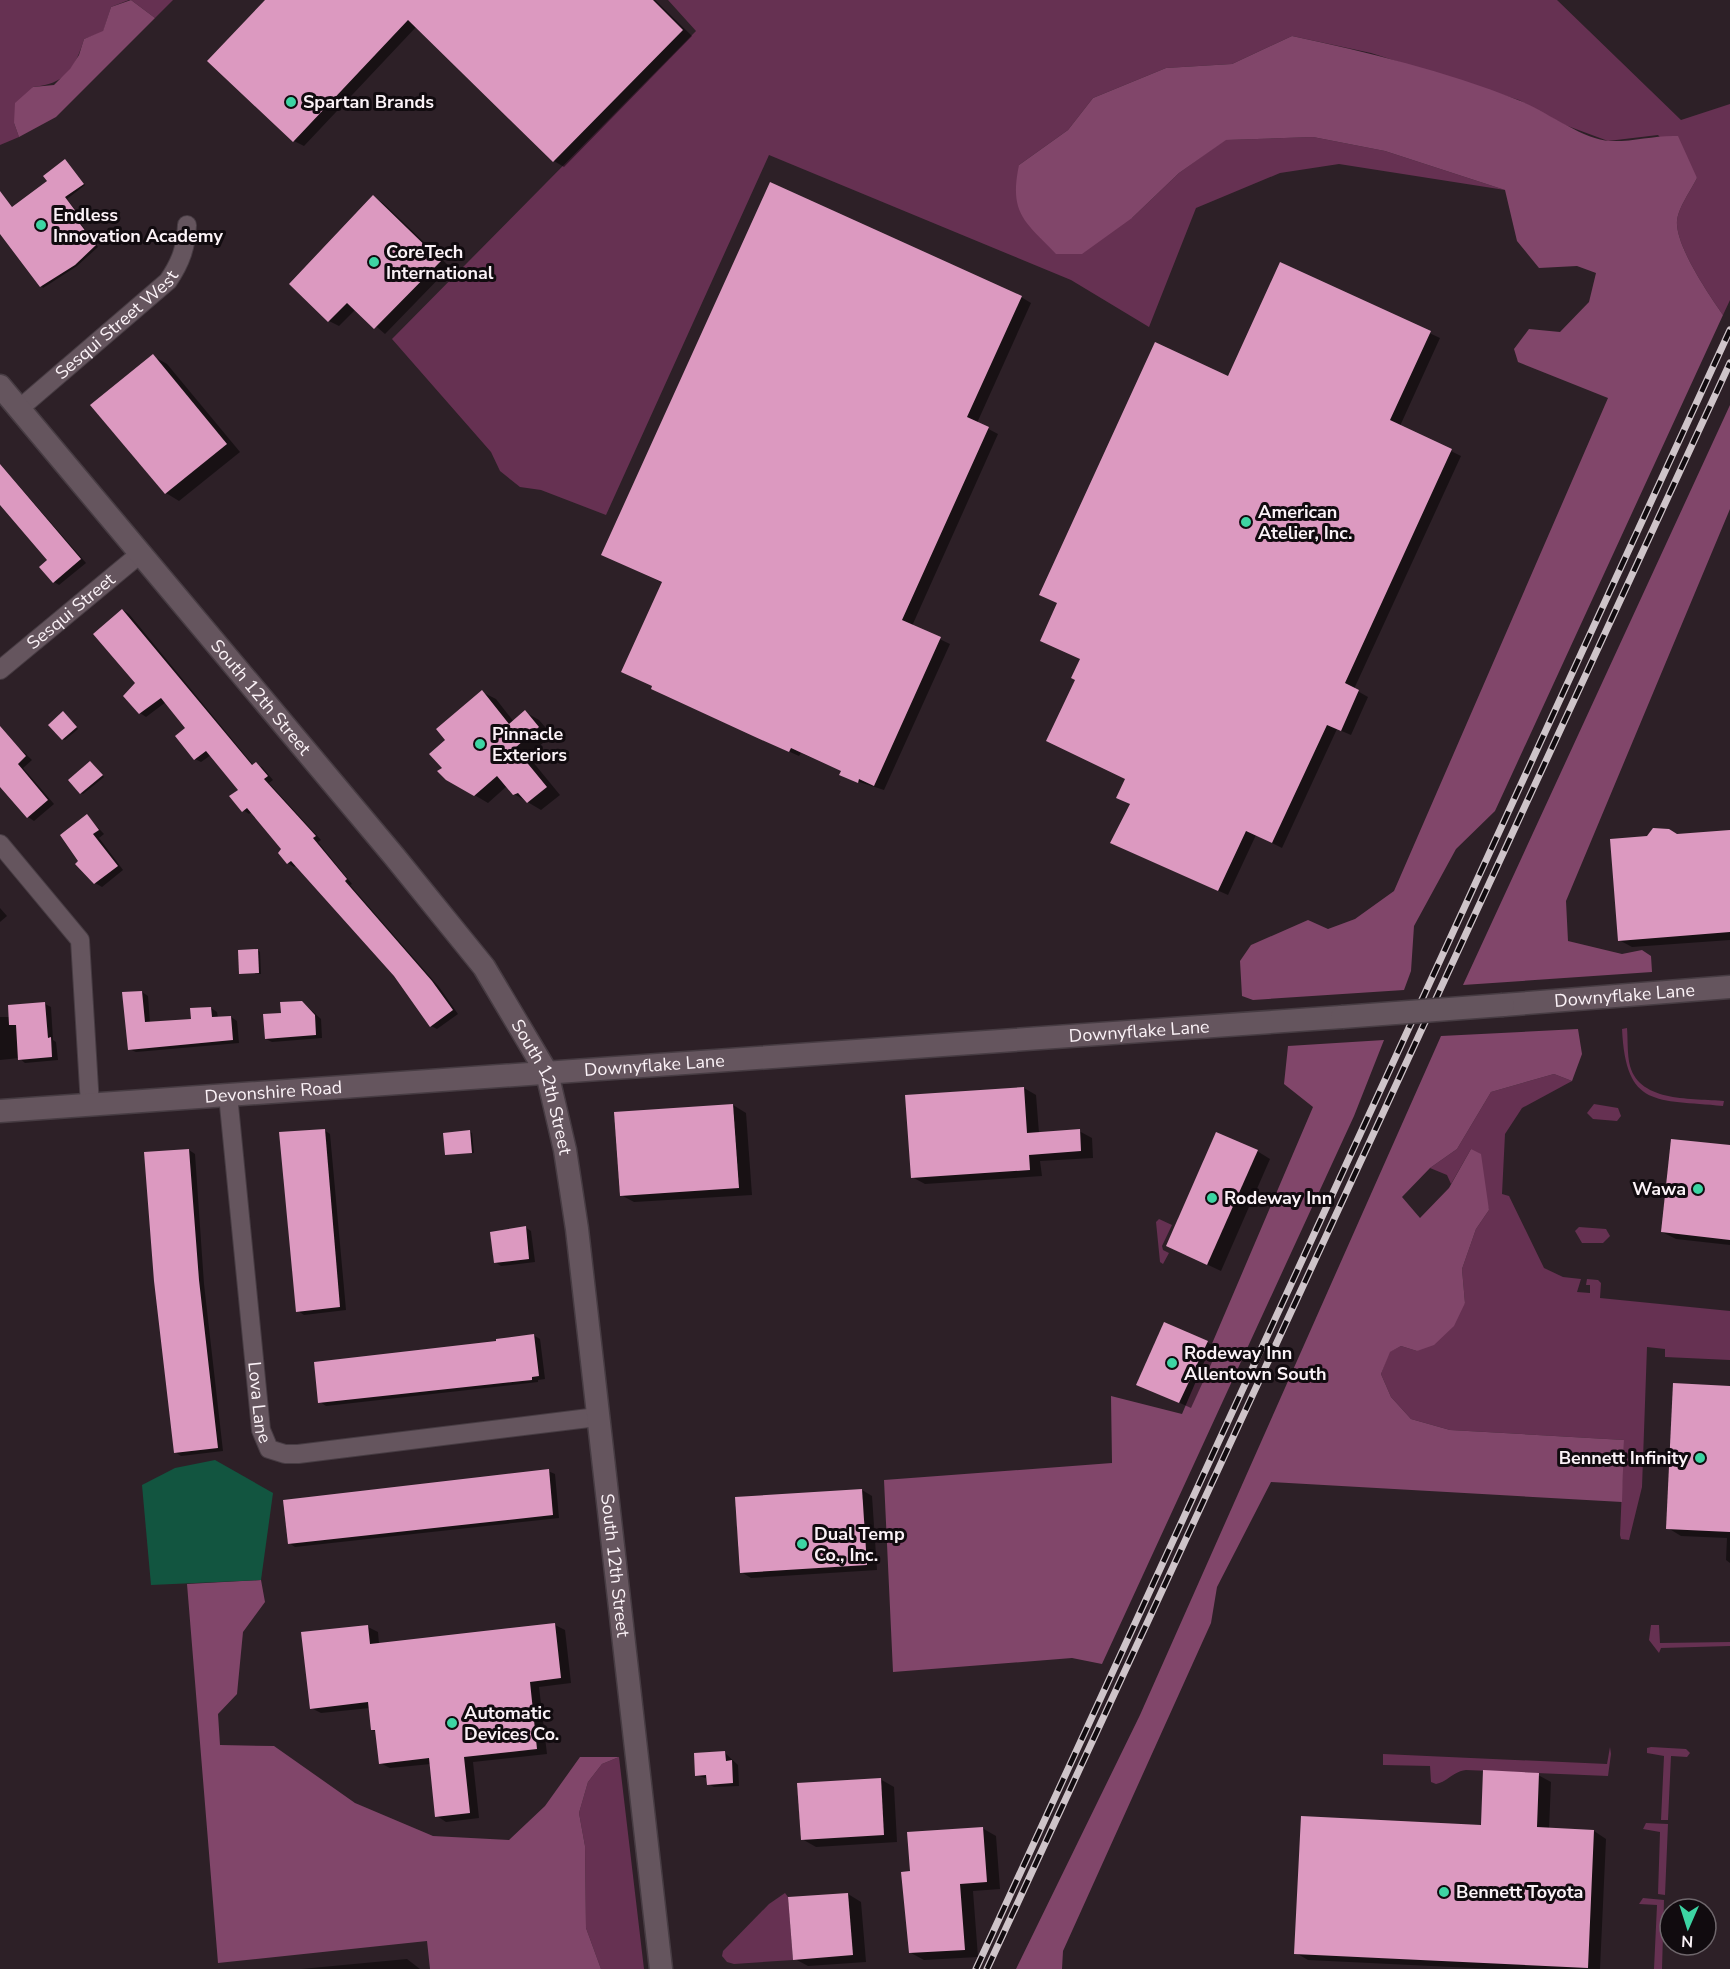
<svg xmlns="http://www.w3.org/2000/svg" width="1730" height="1969" font-family="'Nunito Sans',sans-serif">
	<style>
		.green { fill: #663152 }
		.forest { fill: #81466a }
		.water { fill: #125540 }
		.shadow { fill: #0007 }
		.building { fill: #dc99c0 }
		.lines { fill: none; stroke-linecap: round; stroke-linejoin: round }
		.minor-casing { stroke: #473c43; stroke-width: 20 }
		.tertiary-casing { stroke: #473c43; stroke-width: 25 }
		.minor { stroke: #65555e; stroke-width: 18 }
		.tertiary { stroke: #65555e; stroke-width: 22 }
		.rail-casing { stroke: #cec4c9; stroke-width: 7 }
		.rail { stroke: #110b0f; stroke-width: 4.5; stroke-dasharray: 14; stroke-linecap: butt }
		.tertiary-bridge-casing { stroke: #473c43; stroke-width: 25; stroke-linecap: butt }
		.tertiary-bridge { stroke: #65555e; stroke-width: 22 }
		.poi-dot { fill: #3dd4a3; stroke: #110b0f; stroke-width: 2 }
		.labels { text-anchor: middle; stroke-width: 6; stroke-linejoin: round; paint-order: stroke }
		.poi-label { font-size: 18px; font-weight: bold; fill: #fbf2f7; stroke: #110b0f; text-anchor: start }
		.street-label { font-size: 18px; fill: #fbf2f7; stroke: #110b0f }
	</style>
	<rect width="100%" height="100%" fill="#2d2027"/>
	<g class="green">
		<path d="M0,0H129L111,7L103,32L84,39C75,69 65,84 33,87L14,123L19,137L0,145Z"/>
		<polygon points="131,0 173,0 155,18"/>
		<path d="M668,0H1557L1681,120L1730,104V300L1723,315C1709,295 1675,245 1677,221C1678,208 1691,190 1697,178L1658,135L1608,141L1565,125L1519,100L1371,53L1292,36L1232,64L1166,68L1093,98L1068,130L1019,165L1132,218L1179,173L1225,140L1313,137L1385,151L1505,190L1339,164L1280,173L1196,208L1149,327L1071,280L769,155L606,515L541,490L520,487L500,471L491,452L392,339L696,31Z"/>
		<path d="M1627,1028C1628,1040 1627,1054 1630,1066C1640,1103 1694,1098 1724,1101L1723,1106C1656,1099 1626,1109 1622,1029Z"/>
		<polygon points="1554,1074 1572,1081 1522,1108 1505,1134 1502,1194 1509,1196 1544,1268 1563,1277 1581,1279 1577,1292 1590,1293 1590,1285 1586,1285 1587,1279 1598,1280 1601,1283 1600,1298 1730,1311 1730,1360 1665,1357 1665,1349 1647,1347 1642,1487 1629,1540 1621,1539 1620,1535 1624,1440 1450,1430 1411,1419 1391,1397 1381,1374 1389,1352 1401,1346 1417,1351 1465,1303 1462,1269 1476,1229 1489,1210 1471,1149 1451,1184 1447,1175 1430,1168 1457,1149 1491,1092"/>
		<polygon points="1594,1104 1618,1108 1621,1116 1617,1121 1593,1119 1587,1113"/>
		<polygon points="1159,1219 1172,1225 1162,1246 1163,1250 1169,1253 1163,1264 1160,1262 1156,1222"/>
		<polygon points="1579,1227 1606,1229 1610,1236 1603,1243 1582,1243 1575,1231"/>
		<polygon points="1651,1625 1659,1625 1660,1643 1730,1642 1730,1646 1661,1648 1659,1653 1649,1640"/>
		<path d="M1610,1747L1611,1754L1608,1776L1466,1770C1454,1771 1447,1782 1436,1784L1431,1782L1430,1766L1383,1765V1754L1607,1764Z"/>
		<polygon points="1651,1747 1686,1749 1690,1753 1687,1757 1671,1756 1668,1820 1661,1820 1664,1756 1647,1753 1647,1748"/>
		<polygon points="619,1757 644,1969 601,1969 586,1928 585,1846 579,1813 588,1782 602,1764"/>
		<polygon points="1646,1823 1668,1824 1665,1895 1658,1894 1660,1832 1643,1829"/>
		<polygon points="785,1893 788,1897 793,1960 734,1964 727,1962 722,1956 723,1951 769,1904"/>
		<polygon points="1643,1898 1664,1900 1662,1969 1654,1969 1657,1905 1639,1904"/>
	</g>
	<g class="forest">
		<polygon points="131,0 155,18 56,117 19,137 14,123 15,103 33,87 54,85 70,69 79,55 84,39 103,31 111,7"/>
		<path d="M1292,36C1368,52 1445,71 1518,100C1543,109 1583,140 1610,141C1632,142 1655,135 1678,136L1697,178C1691,190 1678,208 1677,221C1675,245 1709,295 1723,315L1495,811L1456,849L1414,926L1411,971L1404,990L1253,1000L1242,996L1240,961L1251,945L1308,920L1328,929L1355,919L1394,891L1608,398L1518,362L1514,349L1529,329L1560,332L1589,302L1596,273L1577,266L1539,268L1517,241L1505,190L1385,151L1313,137L1226,140L1179,173L1132,218L1082,254H1056C1024,221 1009,213 1019,165L1068,130L1093,98L1166,68L1232,64Z"/>
		<polygon points="1730,405 1730,509 1566,901 1568,941 1622,954 1642,950 1651,956 1652,972 1463,985"/>
		<polygon points="1578,1029 1582,1054 1572,1081 1554,1074 1491,1092 1457,1149 1430,1168 1402,1197 1420,1218 1449,1188 1471,1149 1481,1154 1489,1210 1476,1229 1462,1269 1465,1303 1454,1326 1434,1345 1417,1351 1401,1346 1390,1352 1381,1374 1391,1397 1411,1419 1450,1430 1624,1440 1622,1502 1271,1482 1217,1587 1211,1623 1063,1951 1062,1969 1016,1969 1140,1715 1441,1036"/>
		<polygon points="1384,1040 1354,1116 1102,1664 1072,1658 893,1672 884,1480 1112,1463 1111,1396 1182,1414 1313,1107 1284,1084 1288,1046"/>
		<polygon points="261,1580 265,1602 243,1632 237,1694 218,1714 220,1745 274,1746 355,1803 433,1836 509,1840 545,1806 580,1757 619,1757 602,1764 588,1782 579,1813 585,1846 586,1928 601,1969 430,1969 427,1941 218,1963 187,1584"/>
	</g>
	<polygon class="water" points="215,1460 273,1493 261,1580 151,1585 142,1485 175,1468"/>
	<g class="shadow">
		<polygon points="267,0 655,0 692,36 564,167 554,161 417,26 304,146 294,141"/>
		<polygon points="65,161 85,185 67,199 79,215 76,217 98,247 77,266 43,288 0,232 0,191 13,208 49,182"/>
		<polygon points="374,197 383,203 450,267 385,334 356,309 339,326 329,321"/>
		<polygon points="1281,264 1440,338 1400,426 1461,456 1354,689 1368,697 1351,735 1337,729 1282,848 1256,835 1228,895 1122,848 1131,804 1118,798 1127,779 1228,378"/>
		<polygon points="1021,297 1031,303 977,423 998,434 912,626 950,644 884,790 850,779 842,771 801,753 799,756 662,694 663,583 603,555"/>
		<polygon points="153,356 167,364 240,452 179,501 166,493"/>
		<polygon points="0,464 86,563 59,585 54,582 49,560 0,502"/>
		<polygon points="123,610 129,614 254,766 256,764 262,767 273,780 269,783 321,840 318,842 352,884 350,885 439,987 458,1014 437,1029 431,1026 395,975 297,865 294,867 288,863 280,853 283,849 252,812 249,814 243,810 240,790 211,755 201,762 195,759 188,729 166,702 146,717 140,713"/>
		<polygon points="482,692 496,699 514,722 525,712 539,720 552,735 528,756 560,795 541,810 514,794 507,786 488,803 447,779 444,768 447,740"/>
		<polygon points="66,715 78,729 65,740 63,739"/>
		<polygon points="8,737 32,760 23,768 54,804 34,821 28,817 0,783 0,743"/>
		<polygon points="91,763 104,777 83,794 81,793"/>
		<polygon points="87,816 104,834 99,838 123,870 102,887 95,883 80,861"/>
		<polygon points="1730,831 1730,940 1632,947 1619,940 1677,835"/>
		<polygon points="0,908 7,916 0,922"/>
		<polygon points="257,950 260,952 261,974 241,974"/>
		<polygon points="142,992 148,996 150,1023 193,1020 211,1008 217,1012 218,1018 231,1017 237,1021 239,1043 136,1052 129,1049"/>
		<polygon points="302,1002 321,1019 322,1038 272,1042 266,1039 282,1015"/>
		<polygon points="45,1004 51,1007 53,1040 56,1042 58,1060 25,1063 19,1058 0,1060 0,1017 10,1017"/>
		<polygon points="1024,1088 1036,1095 1039,1133 1079,1131 1092,1138 1093,1158 1040,1161 1042,1176 925,1184 912,1177"/>
		<polygon points="733,1105 746,1113 752,1195 634,1202 621,1195"/>
		<polygon points="324,1130 330,1134 346,1310 304,1315 298,1311"/>
		<polygon points="470,1132 472,1133 474,1153 447,1154"/>
		<polygon points="1730,1147 1730,1245 1676,1239 1662,1232"/>
		<polygon points="189,1150 195,1154 204,1284 223,1451 181,1456 175,1452"/>
		<polygon points="1257,1151 1270,1159 1221,1271 1168,1246"/>
		<polygon points="525,1227 531,1231 535,1262 501,1266 495,1262"/>
		<polygon points="533,1335 540,1339 545,1379 538,1380 538,1382 326,1406 320,1402 498,1342"/>
		<polygon points="1207,1342 1218,1349 1191,1408 1138,1384"/>
		<polygon points="1730,1388 1730,1563 1726,1560 1727,1538 1681,1536 1668,1528"/>
		<polygon points="548,1471 555,1474 559,1518 295,1547 289,1543"/>
		<polygon points="862,1490 872,1496 877,1570 751,1578 741,1572 737,1498"/>
		<polygon points="555,1625 565,1630 571,1683 539,1687 547,1754 473,1762 479,1818 446,1822 437,1816 431,1764 390,1768 380,1763 377,1732 372,1730 370,1708 321,1713 311,1708 368,1627 378,1632 379,1644"/>
		<polygon points="725,1753 738,1765 739,1786 714,1787 708,1784 708,1779 696,1775"/>
		<polygon points="1538,1775 1551,1782 1549,1829 1594,1831 1606,1839 1600,1969 1493,1969 1308,1960 1296,1953 1482,1826"/>
		<polygon points="880,1779 894,1787 897,1842 816,1847 802,1839"/>
		<polygon points="982,1828 996,1836 1000,1889 973,1891 978,1957 924,1960 911,1953 912,1873"/>
		<polygon points="848,1894 861,1902 866,1962 808,1966 795,1959"/>
		<polygon points="407,1959 420,1969 301,1969"/>
	</g>
	<g class="building">
		<polygon points="265,0 653,0 683,30 553,162 408,20 293,142 207,61"/>
		<polygon points="65,159 84,184 65,197 77,213 74,216 96,245 75,265 40,287 0,234 0,191 12,207 47,181 43,176"/>
		<polygon points="770,182 1022,296 967,417 989,427 902,620 941,637 874,786 859,779 858,783 839,775 841,771 791,748 789,752 753,736 651,689 652,686 621,672 662,582 601,555"/>
		<polygon points="373,195 441,261 374,329 347,303 328,322 289,284"/>
		<polygon points="1280,262 1431,331 1390,420 1452,449 1345,683 1359,690 1341,731 1327,725 1272,843 1246,831 1218,891 1110,843 1130,804 1116,798 1125,779 1046,741 1075,680 1071,678 1080,659 1040,641 1057,603 1039,595 1155,342 1228,376"/>
		<polygon points="153,354 227,444 165,494 90,405"/>
		<polygon points="0,464 81,559 53,583 39,567 47,560 0,505"/>
		<polygon points="122,609 252,765 256,762 268,776 264,779 316,836 313,838 347,879 345,881 432,981 453,1010 430,1027 394,976 291,861 287,864 278,853 281,849 247,808 242,812 229,796 238,790 206,751 194,760 175,736 185,728 161,698 139,714 123,696 135,683 93,634"/>
		<polygon points="482,690 509,724 525,710 539,727 515,748 547,787 527,803 518,793 513,795 497,776 474,796 446,780 437,771 442,768 429,754 445,740 436,729"/>
		<polygon points="63,711 77,727 62,740 48,725"/>
		<polygon points="0,726 26,756 18,764 48,800 27,818 0,787"/>
		<polygon points="90,761 103,775 80,794 68,780"/>
		<polygon points="87,814 99,830 93,834 118,866 94,884 75,864 78,861 60,835"/>
		<polygon points="1653,828 1669,829 1677,834 1730,830 1730,932 1618,941 1610,839 1647,836"/>
		<polygon points="258,949 259,973 239,974 238,950"/>
		<polygon points="142,991 145,1022 191,1019 190,1008 211,1007 212,1017 231,1016 233,1040 128,1050 122,992"/>
		<polygon points="302,1001 315,1015 316,1035 265,1039 263,1014 281,1013 280,1002"/>
		<polygon points="45,1002 48,1038 51,1037 52,1057 18,1060 16,1025 9,1025 8,1005"/>
		<polygon points="1024,1087 1027,1133 1080,1129 1081,1151 1029,1155 1030,1170 911,1178 905,1095"/>
		<polygon points="733,1104 739,1188 620,1196 614,1112"/>
		<polygon points="325,1129 340,1307 296,1312 279,1132"/>
		<polygon points="470,1130 472,1153 445,1155 443,1133"/>
		<polygon points="1216,1132 1258,1150 1207,1265 1166,1246"/>
		<polygon points="1671,1139 1730,1145 1730,1240 1661,1232"/>
		<polygon points="189,1149 199,1280 218,1448 174,1453 154,1281 144,1152"/>
		<polygon points="526,1226 529,1259 494,1263 490,1232"/>
		<polygon points="1164,1322 1208,1341 1179,1403 1136,1385"/>
		<polygon points="534,1334 539,1376 532,1377 532,1380 318,1403 314,1362 496,1341 496,1339"/>
		<polygon points="1673,1383 1730,1386 1730,1532 1666,1529"/>
		<polygon points="549,1469 553,1515 288,1544 283,1500"/>
		<polygon points="862,1489 867,1565 740,1573 735,1497"/>
		<polygon points="555,1623 561,1678 530,1682 537,1749 464,1757 470,1813 435,1817 429,1758 379,1764 375,1730 371,1730 368,1702 310,1709 301,1632 368,1625 370,1644"/>
		<polygon points="725,1751 726,1761 732,1760 733,1783 707,1785 706,1775 695,1776 694,1753"/>
		<polygon points="1483,1770 1539,1773 1537,1827 1594,1830 1588,1968 1294,1954 1301,1816 1481,1825"/>
		<polygon points="881,1778 884,1835 801,1840 797,1783"/>
		<polygon points="983,1827 987,1882 960,1884 965,1950 909,1953 901,1872 910,1871 907,1832"/>
		<polygon points="848,1893 853,1955 793,1960 788,1897"/>
	</g>
	<g class="lines">
		<defs>
			<g id="minor">
				<path id="s1" d="M19,409L168,281C181,262 186,247 187,225"/>
				<path id="s2" d="M0,670L140,554"/>
				<polyline points="0,844 80,940 90,1105"/>
				<path id="s3" d="M228,1095L261,1430L269,1449L285,1454H298L597,1417"/>
			</g>
			<g id="tertiary">
				<path id="s4" d="M0,386L394,856L484,967L547,1073L565,1150L577,1229L661,1969"/>
				<path id="s5" d="M1503,1005L1730,987"/>
				<path id="s6" d="M0,1111L1342,1017"/>
			</g>
		</defs>
		<use href="#minor" class="minor-casing"/>
		<use href="#tertiary" class="tertiary-casing"/>
		<use href="#minor" class="minor"/>
		<use href="#tertiary" class="tertiary"/>
		<defs>
			<g id="rail">
				<polyline points="976,1969 1730,330"/>
				<polyline points="987,1969 1730,363"/>
			</g>
		</defs>
		<use href="#rail" class="rail-casing"/>
		<use href="#rail" class="rail"/>
		<defs>
			<polyline id="tertiary-bridge" points="1342,1017 1503,1005"/>
		</defs>
		<use href="#tertiary-bridge" class="tertiary-bridge-casing"/>
		<use href="#tertiary-bridge" class="tertiary-bridge"/>
	</g>
	<g class="poi-dot">
		<circle cx="291" cy="102" r="6"/>
		<circle cx="41" cy="225" r="6"/>
		<circle cx="374" cy="262" r="6"/>
		<circle cx="1246" cy="522" r="6"/>
		<circle cx="480" cy="744" r="6"/>
		<circle cx="1698" cy="1189" r="6"/>
		<circle cx="1212" cy="1198" r="6"/>
		<circle cx="1172" cy="1363" r="6"/>
		<circle cx="1700" cy="1458" r="6"/>
		<circle cx="802" cy="1544" r="6"/>
		<circle cx="452" cy="1723" r="6"/>
		<circle cx="1444" cy="1892" r="6"/>
	</g>
	<g class="labels">
		<g class="poi-label">
			<text x="303" y="108">Spartan Brands</text>
			<text x="53" y="221">Endless<tspan x="53" dy="21">Innovation Academy</tspan></text>
			<text x="386" y="258">CoreTech<tspan x="386" dy="21">International</tspan></text>
			<text x="1258" y="518">American<tspan x="1258" dy="21">Atelier, Inc.</tspan></text>
			<text x="492" y="740">Pinnacle<tspan x="492" dy="21">Exteriors</tspan></text>
			<text x="1686" y="1195" text-anchor="end">Wawa</text>
			<text x="1224" y="1204">Rodeway Inn</text>
			<text x="1184" y="1359">Rodeway Inn<tspan x="1184" dy="21">Allentown South</tspan></text>
			<text x="1688" y="1464" text-anchor="end">Bennett Infinity</text>
			<text x="814" y="1540">Dual Temp<tspan x="814" dy="21">Co., Inc.</tspan></text>
			<text x="464" y="1719">Automatic<tspan x="464" dy="21">Devices Co.</tspan></text>
			<text x="1456" y="1898">Bennett Toyota</text>
		</g>
		<g class="street-label">
			<text dy="6" stroke="none"><textPath href="#s1" startOffset="129">Sesqui Street West</textPath></text>
			<text dy="6" stroke="none"><textPath href="#s2" startOffset="92">Sesqui Street</textPath></text>
			<text dy="6" stroke="none"><textPath href="#s4" startOffset="406">South 12th Street</textPath></text>
			<text dy="6" stroke="none"><textPath href="#s5" startOffset="122">Downyflake Lane</textPath></text>
			<text dy="6" stroke="none"><textPath href="#s6" startOffset="1142">Downyflake Lane</textPath></text>
			<text dy="6" stroke="none"><textPath href="#s6" startOffset="656">Downyflake Lane</textPath></text>
			<text dy="6" stroke="none"><textPath href="#s4" startOffset="891">South 12th Street</textPath></text>
			<text dy="6" stroke="none"><textPath href="#s6" startOffset="274">Devonshire Road</textPath></text>
			<text dy="6" stroke="none"><textPath href="#s3" startOffset="309">Lova Lane</textPath></text>
			<text dy="6" stroke="none"><textPath href="#s4" startOffset="1377">South 12th Street</textPath></text>
		</g>
	</g>
	<g transform="translate(1688 1927) rotate(183)"><circle r="28" fill="#110b0f" stroke="#6f676c" stroke-width="1.5"/>
	<path d="M0-4.5L10 22L0 15L-10 22Z" fill="#3dd4a3"/>
	<text y="-9" font-size="16" font-weight="bold" text-anchor="middle" fill="#fbf2f7">N</text>
	</g>
</svg>
